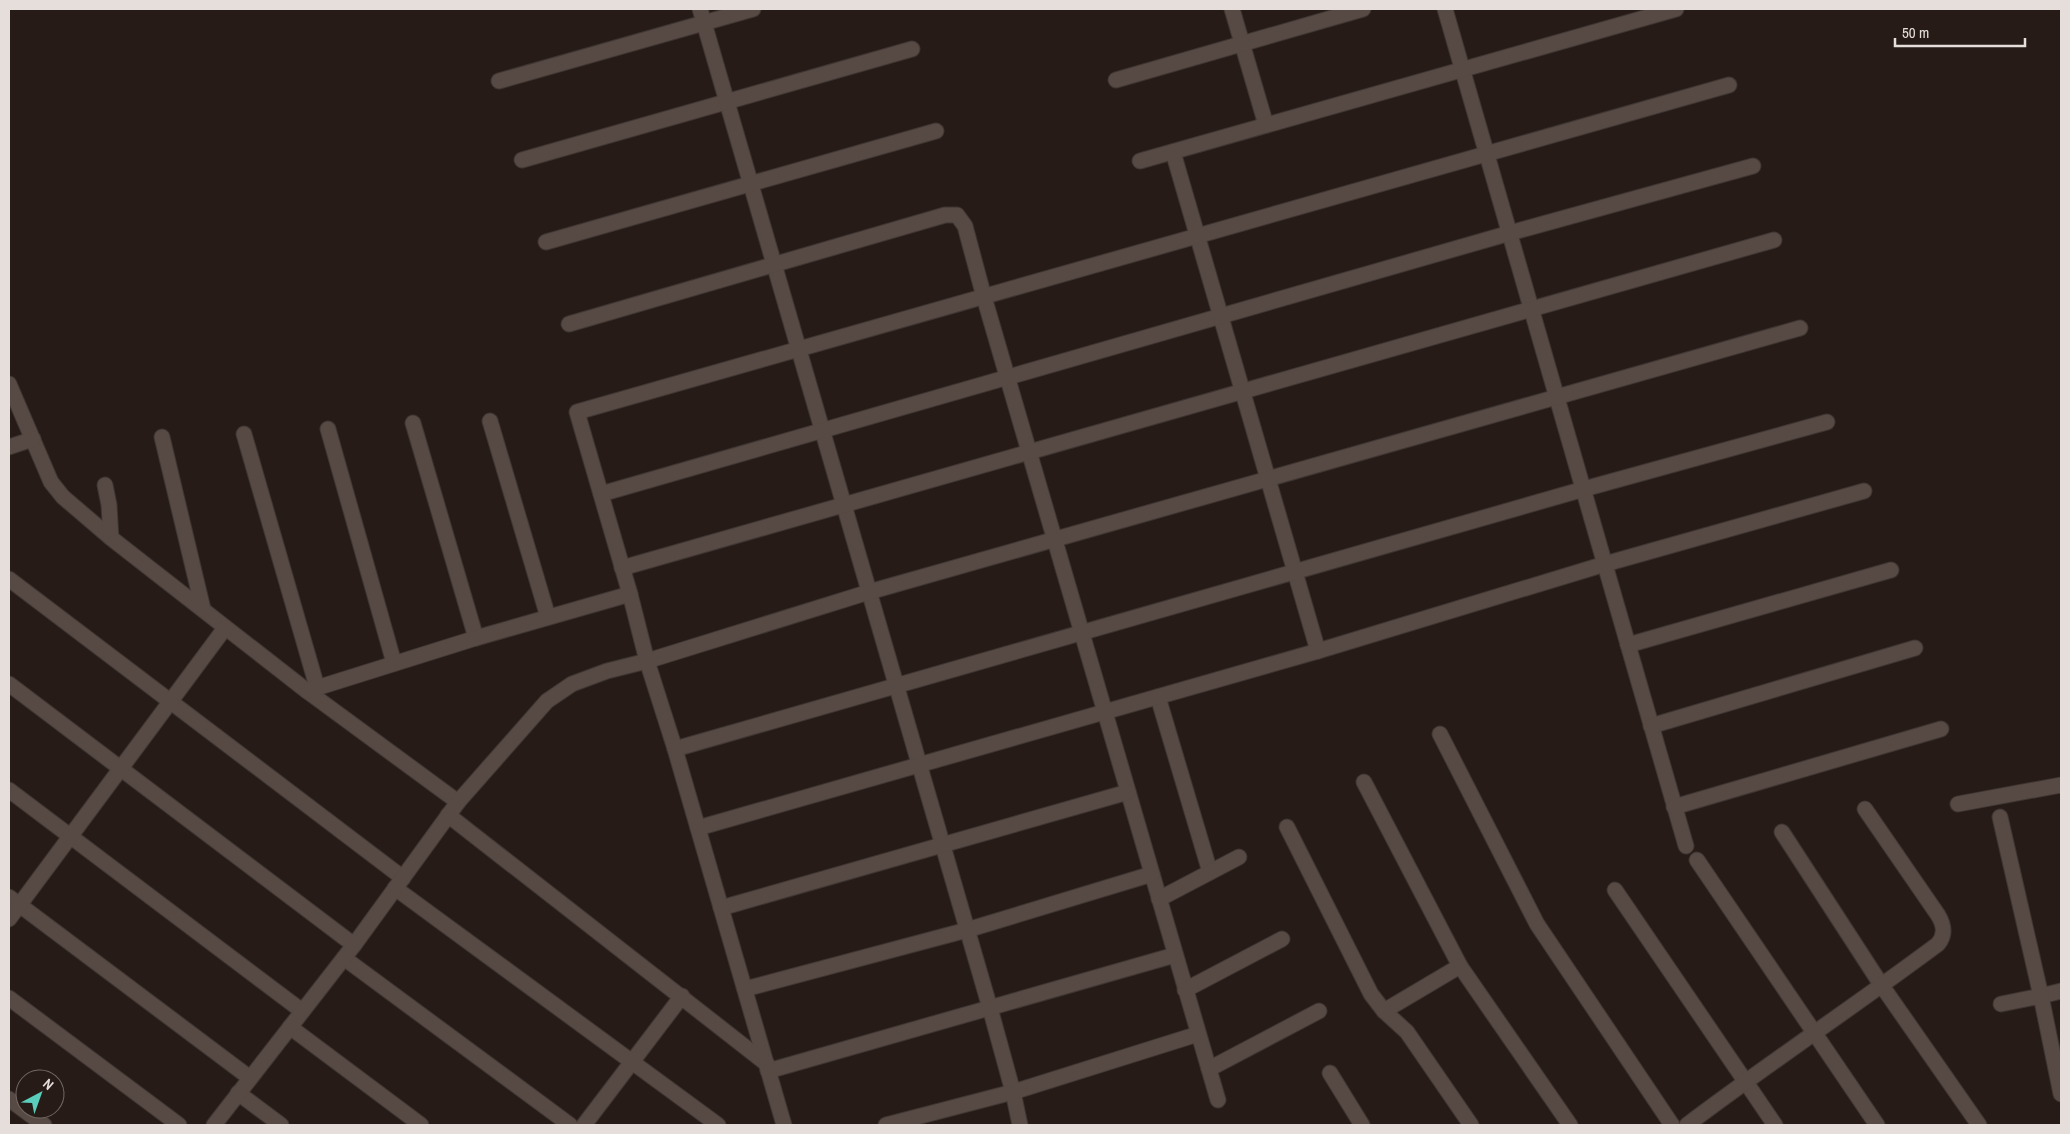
<svg xmlns="http://www.w3.org/2000/svg" width="2070" height="1134" font-family="'Archivo Narrow',sans-serif">
	<style>
		.lines { fill: none; stroke-linecap: round; stroke-linejoin: round }
		.minor-casing { stroke: #3e3532; stroke-width: 17 }
		.minor { stroke: #574943; stroke-width: 15 }
	</style>
	<rect width="100%" height="100%" fill="#261b16"/>
	<g class="lines">
		<defs>
			<g id="minor">
				<polyline points="700,9 990,1008 1013,1092 1020,1125"/>
				<polyline points="1232,9 1266,125"/>
				<polyline points="1445,9 1686,846"/>
				<polyline points="1116,80 1363,9"/>
				<polyline points="499,81 753,9"/>
				<polyline points="1173,152 1318,651"/>
				<polyline points="522,160 912,49"/>
				<polyline points="1140,161 1676,9"/>
				<polyline points="546,242 936,131"/>
				<polyline points="569,324 945,215 957,215 965,226 984,297 1218,1100"/>
				<polyline points="9,384 51,482 63,497 111,538 307,691 458,802"/>
				<polyline points="490,421 548,617"/>
				<polyline points="413,423 476,638"/>
				<polyline points="328,429 394,663"/>
				<polyline points="244,434 317,687"/>
				<polyline points="162,437 203,609"/>
				<polyline points="9,447 33,439"/>
				<polyline points="105,485 109,505 111,538"/>
				<polyline points="601,494 1510,233 1753,166"/>
				<polyline points="622,568 1774,240"/>
				<polyline points="9,579 403,878"/>
				<polyline points="1628,645 1891,570"/>
				<polyline points="9,684 354,945"/>
				<polyline points="307,691 476,638 630,594"/>
				<polyline points="1158,697 1210,872"/>
				<polyline points="1651,726 1915,648"/>
				<polyline points="1440,734 1537,924 1672,1125"/>
				<polyline points="675,749 1584,489 1827,422"/>
				<polyline points="1364,782 1460,966 1570,1125"/>
				<polyline points="9,790 302,1011"/>
				<polyline points="1958,804 2061,785"/>
				<polyline points="1674,807 1941,729"/>
				<polyline points="448,815 767,1064"/>
				<polyline points="2000,817 2041,996 2061,991"/>
				<polyline points="1287,827 1371,994 1384,1011 1407,1032 1471,1125"/>
				<polyline points="698,828 1318,651 1605,564 1864,491"/>
				<polyline points="1782,832 1882,986 1979,1125"/>
				<polyline points="1697,860 1877,1125"/>
				<polyline points="395,888 718,1125"/>
				<polyline points="1615,890 1775,1125"/>
				<polyline points="9,897 250,1078"/>
				<polyline points="1159,899 1239,857"/>
				<polyline points="721,908 1128,792"/>
				<polyline points="9,919 225,628"/>
				<polyline points="344,958 570,1125"/>
				<polyline points="745,989 967,930 1152,874"/>
				<polyline points="1185,990 1282,939"/>
				<polyline points="9,998 179,1125"/>
				<polyline points="2001,1004 2041,996 2061,1094"/>
				<polyline points="1384,1011 1460,966"/>
				<polyline points="290,1027 421,1125"/>
				<polyline points="1209,1069 1319,1011"/>
				<polyline points="768,1071 1175,955"/>
				<polyline points="1330,1073 1362,1125"/>
				<polyline points="238,1093 281,1125"/>
				<polyline points="9,1099 44,1125"/>
				<polyline points="214,1125 354,945 458,802 547,701 572,684 607,671 647,661 869,592 1800,328"/>
				<polyline points="584,1125 682,996"/>
				<polyline points="784,1125 675,749 647,661 630,594 577,412 1729,85"/>
				<polyline points="886,1125 1013,1092 1198,1034"/>
				<path d="M1687,1125C1769,1063 1855,1006 1938,944C1946,934 1944,925 1938,915L1865,809"/>
			</g>
		</defs>
		<use href="#minor" class="minor-casing"/>
		<use href="#minor" class="minor"/>
	</g>
	<rect width="2070" height="1134" fill="none" stroke="#e6deda" stroke-width="20"/>
	<g transform="translate(40 1094) rotate(41)"><circle r="24" fill="#261b16" stroke="#736964"/>
	<path d="M0-4L9 19L0 12L-9 19Z" fill="#5acebd"/>
	<text y="-8" font-size="14" font-weight="bold" text-anchor="middle" fill="#e6deda">N</text>
	</g>
	<path d="M1895 38v8h130v-8" fill="none" stroke="#e6deda" stroke-width="2.5"/>
	<text x="1902" y="38" font-size="15" fill="#e6deda" stroke="#261b16" stroke-width="4" paint-order="stroke">50 m</text>
</svg>
